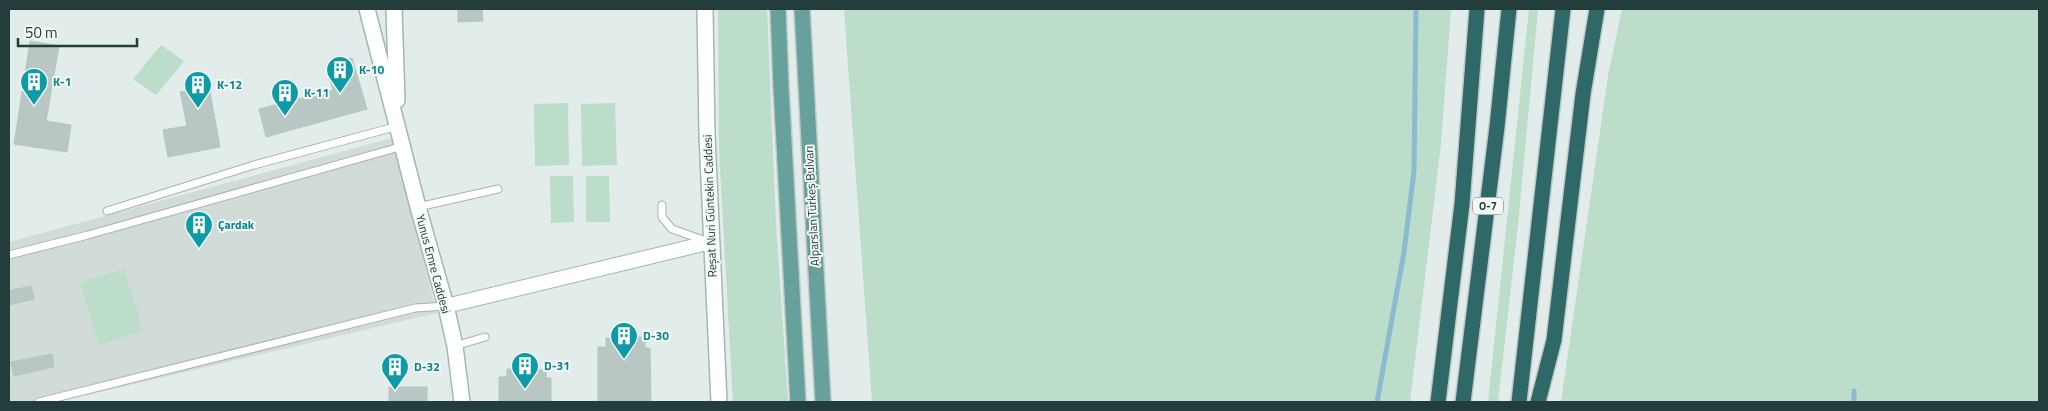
<svg xmlns="http://www.w3.org/2000/svg" width="2048" height="411" font-family="'Titillium Web',sans-serif">
	<style>
		.built { fill: #d1dcd9 }
		.green { fill: #bcddca }
		.lines { fill: none; stroke-linecap: round; stroke-linejoin: round }
		.stream { stroke: #8bbad1; stroke-width: 5 }
		.building { fill: #b8c7c3; stroke: #b5c6c2 }
		.lane-casing { stroke: #a5b4b2; stroke-width: 9 }
		.street-casing { stroke: #a5b4b2; stroke-width: 16 }
		.secondary-casing { stroke: #a1b8b4; stroke-width: 18 }
		.primary-casing { stroke: #c1c9c8; stroke-width: 18 }
		.highway-casing { stroke: #c1c9c8; stroke-width: 18 }
		.lane { stroke: #fff; stroke-width: 7 }
		.street { stroke: #fff; stroke-width: 14 }
		.secondary { stroke: #fff; stroke-width: 15 }
		.primary { stroke: #67a19c; stroke-width: 15 }
		.highway { stroke: #2e6967; stroke-width: 15 }
		.labels { text-anchor: middle; stroke-width: 4; stroke-linejoin: round; paint-order: stroke }
		.shield { fill: #f3f9f7; stroke: #617573; stroke-width: 1 }
		.shield-label { font-size: 11px; font-weight: bold; fill: #223d3b }
		.culture-label { font-size: 12px; font-weight: bold; fill: #0d838f; stroke: #f3f9f7; text-anchor: start }
		.street-label { font-size: 12px; fill: #223d3b; stroke: #f3f9f7 }
	</style>
	<rect width="100%" height="100%" fill="#e2ecea"/>
	<polygon class="built" points="392,138 437,313 58,402 9,402 9,242"/>
	<g class="green">
		<polygon points="718,9 767,9 776,223 788,402 733,402 719,150"/>
		<polygon points="844,9 1451,9 1441,144 1410,402 872,402"/>
		<polygon points="1529,9 1538,9 1518,225 1498,402 1488,402"/>
		<polygon points="1622,9 2039,9 2039,402 1561,402 1608,76"/>
		<polygon points="161,45 184,61 156,95 133,79"/>
		<polygon points="568,103 569,165 535,166 534,104"/>
		<polygon points="615,103 617,165 582,166 581,104"/>
		<polygon points="550,176 573,176 574,222 551,223"/>
		<polygon points="586,176 609,176 610,222 586,222"/>
		<polygon points="124,269 143,331 99,345 80,282"/>
	</g>
	<g class="lines">
		<g class="stream">
			<polyline points="1854,391 1854,402"/>
			<polyline points="1377,402 1404,252 1414,171 1416,9"/>
		</g>
	</g>
	<g class="building">
		<polygon points="458,9 482,9 483,21 458,22"/>
		<polygon points="30,41 59,46 46,121 71,125 67,152 14,144"/>
		<polygon points="352,58 367,109 266,137 259,109 333,90 326,66"/>
		<polygon points="209,86 220,147 168,157 163,130 187,126 180,92"/>
		<polygon points="31,286 34,299 9,305 9,291"/>
		<polygon points="631,337 645,337 645,348 650,348 651,402 605,402 605,401 598,401 598,347 606,347 606,338 631,339"/>
		<polygon points="52,354 54,367 14,376 11,362"/>
		<polygon points="507,369 546,370 546,378 551,378 551,401 499,401 499,377 507,377"/>
		<rect x="389" y="387" width="38" height="15"/>
	</g>
	<g class="lines">
		<defs>
			<g id="lane">
				<polyline points="662,205 662,217 672,229 706,241"/>
				<polyline points="418,207 498,189"/>
				<polyline points="107,211 254,165 398,126"/>
				<polyline points="9,255 88,235 403,146"/>
				<polyline points="455,346 485,337"/>
				<polyline points="39,402 415,308 446,306"/>
			</g>
			<polyline id="street" points="446,306 711,242"/>
			<g id="secondary">
				<polyline points="367,9 418,207 446,306 455,346 462,402"/>
				<polyline points="394,9 397,100"/>
				<polyline points="705,9 707,135 719,402"/>
			</g>
			<g id="primary">
				<polyline points="778,9 781,87 798,402"/>
				<polyline points="802,9 823,402"/>
			</g>
			<g id="highway">
				<polyline points="1438,402 1462,204 1477,9"/>
				<polyline points="1463,402 1497,127 1509,9"/>
				<polyline points="1519,402 1563,9"/>
				<polyline points="1538,402 1554,340 1583,94 1597,9"/>
			</g>
		</defs>
		<use href="#lane" class="lane-casing"/>
		<use href="#street" class="street-casing"/>
		<use href="#secondary" class="secondary-casing"/>
		<use href="#primary" class="primary-casing"/>
		<use href="#highway" class="highway-casing"/>
		<use href="#lane" class="lane"/>
		<use href="#street" class="street"/>
		<use href="#secondary" class="secondary"/>
		<use href="#primary" class="primary"/>
		<use href="#highway" class="highway"/>
	</g>
	<defs>
		<symbol id="building-pin" viewBox="-11 -11 22 30"><path d="M0 17L-7.5 6A9.5 9.5 0 1 1 7.5 6Z" fill="#0f9aa8" stroke="#f3f9f7"/><path d="M-4-6H4V6H1V3H-1V6H-4ZM-2.5-4.3h1.7v1.8h-1.7ZM.8-4.3h1.7v1.8H.8ZM-2.5-1h1.7V.8h-1.7ZM.8-1h1.7V.8H.8Z" fill="#fff"/></symbol>
	</defs>
	<g fill-rule="evenodd">
		<use href="#building-pin" x="324" y="54" width="32" height="43"/>
		<use href="#building-pin" x="18" y="66" width="32" height="43"/>
		<use href="#building-pin" x="182" y="69" width="32" height="43"/>
		<use href="#building-pin" x="269" y="77" width="32" height="43"/>
		<use href="#building-pin" x="183" y="209" width="32" height="43"/>
		<use href="#building-pin" x="608" y="320" width="32" height="43"/>
		<use href="#building-pin" x="509" y="350" width="32" height="43"/>
		<use href="#building-pin" x="379" y="351" width="32" height="43"/>
	</g>
	<g class="labels">
		<rect class="shield" x="1473" y="197.5" width="30" height="17" rx="4"/>
		<g class="shield-label">
			<text x="1488" y="210">O-7</text>
		</g>
		<g class="culture-label">
			<text x="359" y="74">K-10</text>
			<text x="53" y="86">K-1</text>
			<text x="217" y="89">K-12</text>
			<text x="304" y="97">K-11</text>
			<text x="218" y="229">Çardak</text>
			<text x="643" y="340">D-30</text>
			<text x="544" y="370">D-31</text>
			<text x="414" y="371">D-32</text>
		</g>
		<g class="street-label">
			<text transform="translate(710 206) rotate(-92)" y="4">Reşat Nuri Güntekin Caddesi</text>
			<text transform="translate(812 206) rotate(-93)" y="4">Alparslan Türkeş Bulvarı</text>
			<text transform="translate(433 264) rotate(75)" y="4">Yunus Emre Caddesi</text>
		</g>
	</g>
	<rect width="2048" height="411" fill="none" stroke="#223d3b" stroke-width="20"/>
	<path d="M18 38v8h119v-8" fill="none" stroke="#223d3b" stroke-width="2.5"/>
	<text x="25" y="38" font-size="15" fill="#223d3b" stroke="#f3f9f7" stroke-width="4" paint-order="stroke">50 m</text>
</svg>
